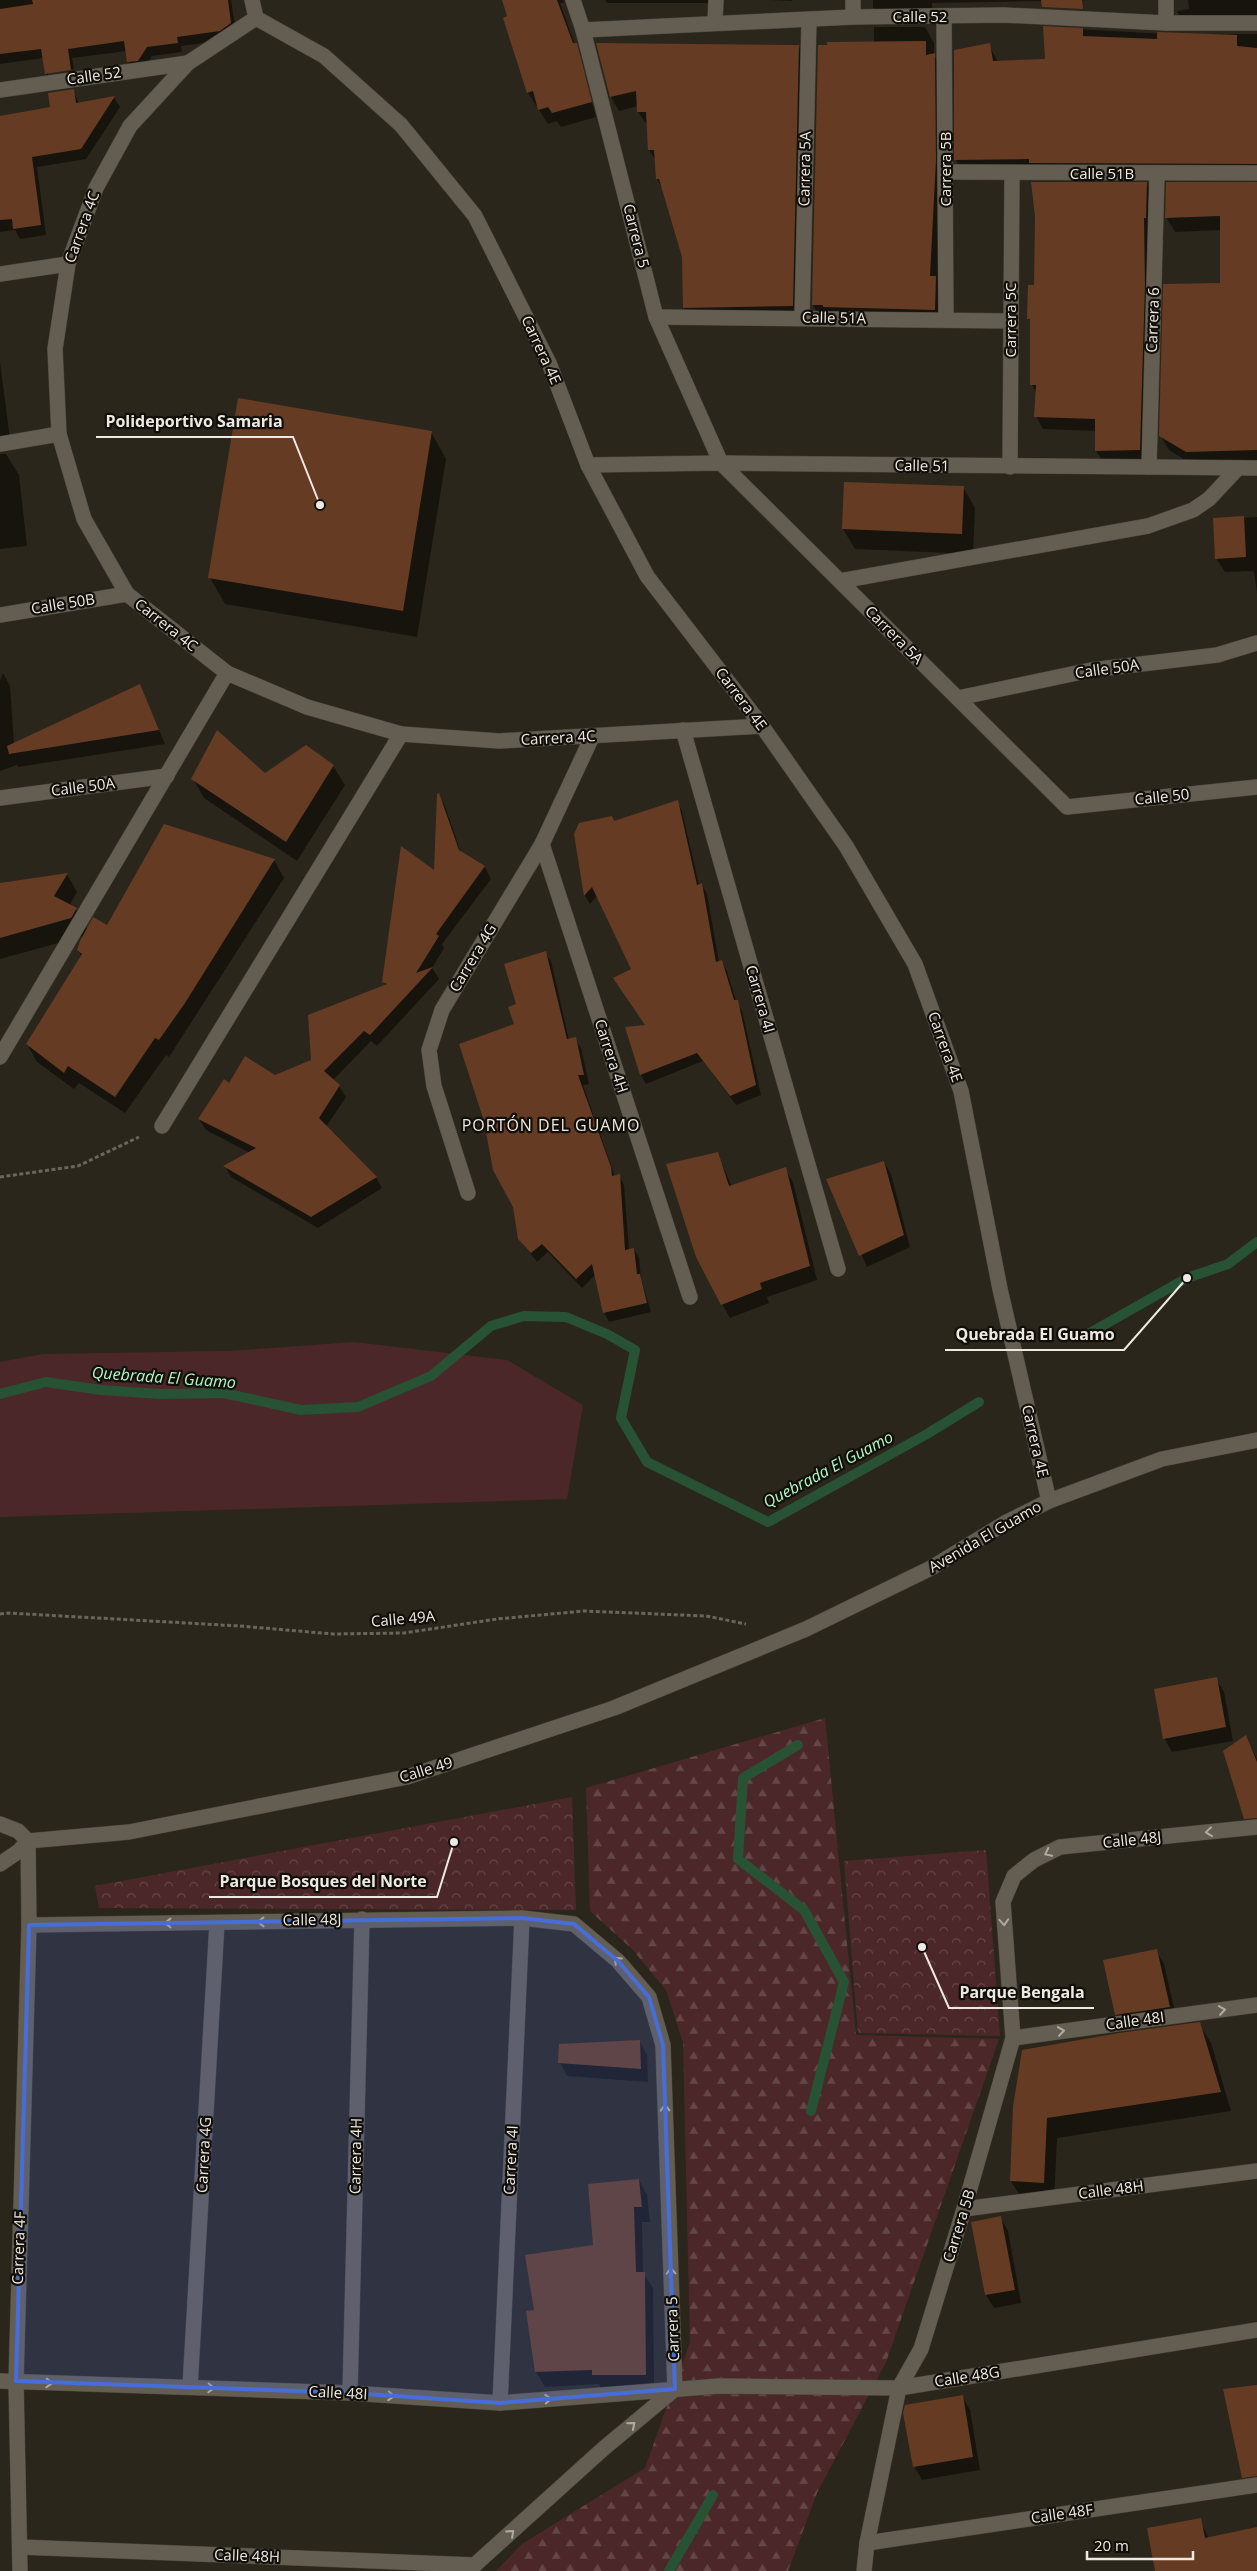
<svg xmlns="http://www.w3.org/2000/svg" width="1257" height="2571" font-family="'Open Sans',sans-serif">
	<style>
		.green { fill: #4b2729 }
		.forest { fill: url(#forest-firs) }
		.park { fill: url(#park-crowns) }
		.shadow { fill: #0007 }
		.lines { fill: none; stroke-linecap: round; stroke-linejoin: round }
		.stream { stroke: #275234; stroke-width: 10 }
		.building { fill: #663b23 }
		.street-casing { stroke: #48443b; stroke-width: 16 }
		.secondary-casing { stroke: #48443b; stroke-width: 16 }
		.path { stroke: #6a665d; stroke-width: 3; stroke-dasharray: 4 2.5; stroke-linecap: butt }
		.street { stroke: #645e52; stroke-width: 15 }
		.secondary { stroke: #645e52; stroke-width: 15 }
		.oneway { stroke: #afaba2 }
		.marked { fill: #476dda; fill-opacity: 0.2; stroke: #476dda; stroke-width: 4; stroke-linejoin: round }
		.labels { text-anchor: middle; stroke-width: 4.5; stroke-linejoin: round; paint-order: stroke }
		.street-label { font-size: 15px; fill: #edeae3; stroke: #120f0b }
		.neighbourhood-label { font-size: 16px; letter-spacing: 1px; fill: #edeae3; stroke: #120f0b }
		.water-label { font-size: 16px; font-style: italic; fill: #b1f8c2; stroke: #120f0b }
		.leader { fill: none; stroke: #edeae3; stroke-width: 2 }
		.callout-dot { fill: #edeae3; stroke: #120f0b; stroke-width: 2 }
		.callout-label { font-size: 16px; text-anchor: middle; font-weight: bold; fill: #edeae3; stroke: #120f0b; stroke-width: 4.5; stroke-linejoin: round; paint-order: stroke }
	</style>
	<defs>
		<pattern id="forest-firs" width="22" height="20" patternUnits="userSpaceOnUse" patternTransform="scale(1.25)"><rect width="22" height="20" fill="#4b2729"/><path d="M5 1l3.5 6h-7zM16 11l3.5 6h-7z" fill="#654648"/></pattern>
		<pattern id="park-crowns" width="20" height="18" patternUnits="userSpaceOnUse" patternTransform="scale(1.25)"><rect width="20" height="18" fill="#4b2729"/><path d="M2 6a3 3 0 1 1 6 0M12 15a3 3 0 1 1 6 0" fill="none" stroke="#654648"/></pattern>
	</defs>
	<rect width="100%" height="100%" fill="#2b261c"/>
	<polygon class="green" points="354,1342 507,1360 583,1405 567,1499 0,1517 0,1362 43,1354 228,1351"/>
	<polygon class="forest" points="825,1718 856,2035 999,2039 886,2362 817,2493 788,2571 496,2571 522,2544 645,2468 690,2342 683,2042 666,1990 632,1949 590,1911 586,1788"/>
	<g class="park">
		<polygon points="572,1797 576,1910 99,1908 95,1886"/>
		<polygon points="986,1850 1000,2036 858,2033 844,1861"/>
	</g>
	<g class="shadow">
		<polygon points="0,0 231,0 236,33 225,40 181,46 182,52 152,56 143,70 134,71 129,62 127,51 72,58 74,69 48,72 48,75 74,71 75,80 51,83 46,74 43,58 0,64"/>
		<polygon points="504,0 563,0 564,3 560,3 578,53 596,117 561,127 557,121 548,124 528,93"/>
		<polygon points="605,0 713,0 713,3 607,3"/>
		<polygon points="769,0 792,0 792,1"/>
		<polygon points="873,0 1095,0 932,3 933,20 881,21 873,7"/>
		<polygon points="1188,0 1257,0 1257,29 1185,27 1177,11 1189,9"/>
		<polygon points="874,27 925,27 934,43 934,55 944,71 944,326 822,321 813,305 874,43"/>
		<polygon points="1076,29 1166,34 1257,34 1257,179 964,174 956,160 989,45 998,62 1047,61"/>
		<polygon points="599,45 798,46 807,60 800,320 693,322 684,308 683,257 663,190 657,179 656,161 649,150 648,126 638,112 638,106 619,111 611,97"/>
		<polygon points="73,90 79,104 114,98 120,107 86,159 37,167 46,235 20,239 15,230 0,232 0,117 51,108"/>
		<polygon points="1147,183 1154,196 1147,462 1104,463 1096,451 1096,431 1043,429 1036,416 1037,394 1032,385 1029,286 1036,286"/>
		<polygon points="1257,184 1257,464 1195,466 1169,450 1160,435 1222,284 1221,230 1175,232 1166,217"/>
		<polygon points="0,362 11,447 0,452"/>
		<polygon points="431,432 446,459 417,637 225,604 210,578"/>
		<polygon points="0,454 6,454 19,475 27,546 0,549"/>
		<polygon points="963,487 975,508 973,554 855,549 843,529"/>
		<polygon points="1257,517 1257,593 1254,571 1225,572 1216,558 1214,519"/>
		<polygon points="3,673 10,686 14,744 140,686 165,744 18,767 17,765 0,771 0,681"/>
		<polygon points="306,747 333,766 345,785 297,861 204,798 193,779 265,775"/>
		<polygon points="438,795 445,806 461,853 485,867 491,879 442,944 444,948 432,968 439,979 377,1046 371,1041 333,1080 339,1086 346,1097 326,1127 376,1177 382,1188 318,1228 231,1177 225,1166 250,1153 206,1130 199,1119 230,1085 274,1077 312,1061 386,986 384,981 435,872"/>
		<polygon points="677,801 682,811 699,885 702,885 707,894 719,962 722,962 727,971 736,1001 742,1011 761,1095 736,1105 703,1061 646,1084 641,1075 627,1028 646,1026 633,969 597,896 590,904 585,896 575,835"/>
		<polygon points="274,860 284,878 169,1057 166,1055 125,1113 79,1083 74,1089 37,1062 27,1044 82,957 78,950 84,936 0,959 0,884 67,874 77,892 69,906 76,909 88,930 107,926"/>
		<polygon points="545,952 551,961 569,1040 575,1039 581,1048 589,1084 583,1085 615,1177 619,1176 624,1185 629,1250 634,1249 639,1258 641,1278 651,1312 609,1322 604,1312 596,1274 582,1288 548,1252 537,1262 519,1238 515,1025 517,1005"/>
		<polygon points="717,1153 732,1187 785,1169 793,1182 817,1280 767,1297 769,1303 730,1318 722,1304"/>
		<polygon points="884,1162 891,1174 910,1247 867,1267 828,1180"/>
		<polygon points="1216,1679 1224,1692 1233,1741 1172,1752 1164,1738"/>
		<polygon points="1246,1737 1257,1759 1257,1804"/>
		<polygon points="1156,1950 1164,1964 1177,2021 1124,2028 1116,2014"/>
		<polygon points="1199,2024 1211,2043 1231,2111 1057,2138 1054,2202 1023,2201 1011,2181 1014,2107"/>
		<polygon points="640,2042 647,2055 648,2082 567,2076 560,2062"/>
		<polygon points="639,2180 647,2195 650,2222 642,2222 643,2273 653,2288 654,2390 602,2390 599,2384 545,2387 536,2372 536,2311 595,2246"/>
		<polygon points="1000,2217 1008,2231 1021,2303 994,2308 986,2295"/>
		<polygon points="962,2396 970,2410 980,2470 922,2480 914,2466"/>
		<polygon points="1200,2520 1209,2539 1257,2528 1257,2571 1156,2571"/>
	</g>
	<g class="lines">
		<g class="stream">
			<polyline points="1088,1334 1187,1278 1228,1264 1257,1242"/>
			<polyline points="0,1394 46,1382 101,1390 160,1394 223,1393 301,1410 358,1407 431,1376 491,1326 524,1316 566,1317 607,1334 635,1350 621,1418 647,1462 768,1522 927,1434 979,1402"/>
			<polyline points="798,1745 743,1778 738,1859 804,1910 844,1982 811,2111"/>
			<polyline points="669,2571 713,2495"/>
		</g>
	</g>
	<g class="building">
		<polygon points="32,0 228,0 231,23 220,31 177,37 178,43 147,47 138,61 127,62 124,41 68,49 71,70 45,74 41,49 0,54 0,9 33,4"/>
		<polygon points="502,0 557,0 573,43 577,43 592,102 552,113 548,107 538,110 533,91 527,93 503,18 507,16"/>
		<polygon points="1041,0 1082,0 1083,9 1042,7"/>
		<polygon points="1043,26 1083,28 1083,36 1157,39 1157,32 1237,35 1237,46 1257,48 1257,164 1029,163 1029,159 954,160 954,50 990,43 993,61 1045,59"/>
		<polygon points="926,41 926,55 935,53 936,160 930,276 936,276 935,310 823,307 823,305 812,305 818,45 827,45 827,42"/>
		<polygon points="596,43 799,45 793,306 683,308 682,257 659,179 656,179 654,150 648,150 646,112 637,112 636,91 610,97"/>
		<polygon points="74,89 76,103 115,96 81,149 32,157 41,225 13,229 12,219 0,220 0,116 50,107 48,93"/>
		<polygon points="1031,182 1147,182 1146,218 1144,218 1145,285 1140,450 1095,451 1095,419 1034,417 1036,385 1030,385 1030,319 1027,319 1028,285 1034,285 1035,216"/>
		<polygon points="1166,182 1257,182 1257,450 1186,452 1159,436 1163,284 1220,283 1220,216 1165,218"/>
		<polygon points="238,398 432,431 403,611 208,578"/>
		<polygon points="844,482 964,486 962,534 842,529"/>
		<polygon points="1244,516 1246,557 1215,559 1213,518"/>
		<polygon points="140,684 159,730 9,754 7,746"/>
		<polygon points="217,730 265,773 306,745 334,765 286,842 191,779"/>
		<polygon points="439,793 459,850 485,866 436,934 439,936 416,973 433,967 370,1035 364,1031 324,1071 340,1085 319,1118 377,1177 311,1217 223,1166 256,1148 198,1119 224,1079 229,1083 245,1056 275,1075 311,1060 308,1015 387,984 382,982 401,846 434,870 437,794"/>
		<polygon points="678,800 697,885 702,883 716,962 722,960 734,1000 738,1000 756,1085 730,1096 697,1053 640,1075 625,1027 645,1025 613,978 631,969 592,887 584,896 574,834 579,823 612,816 614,821"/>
		<polygon points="164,824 275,859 185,1003 159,1040 155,1038 115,1097 68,1066 64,1073 26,1044 82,954 77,950 80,941 93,917 107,925"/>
		<polygon points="68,873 54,896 77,908 71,918 0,938 0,883"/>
		<polygon points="546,951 567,1039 576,1037 584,1075 578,1075 611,1167 612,1176 620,1174 625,1250 634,1248 637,1274 640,1274 647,1303 603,1313 592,1264 576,1279 542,1244 531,1253 518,1239 513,1207 493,1170 484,1121 459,1044 514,1024 508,1007 516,1004 504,964"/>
		<polygon points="718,1152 729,1186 786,1167 810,1266 760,1283 762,1289 721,1305 696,1257 666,1164"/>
		<polygon points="884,1161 904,1235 859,1256 826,1179"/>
		<polygon points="1217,1677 1226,1727 1163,1739 1154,1689"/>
		<polygon points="1246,1735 1257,1762 1257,1818 1244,1819 1223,1751"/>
		<polygon points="1157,1949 1170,2007 1115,2015 1103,1960"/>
		<polygon points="1200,2022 1221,2092 1047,2118 1044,2183 1010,2181 1013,2107 1022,2050 1119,2033"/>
		<polygon points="640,2040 641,2069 558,2063 559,2044"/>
		<polygon points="639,2179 642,2207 634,2207 636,2272 645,2272 646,2375 592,2375 592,2370 535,2372 526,2311 534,2310 525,2255 593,2245 588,2184"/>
		<polygon points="1001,2216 1015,2290 985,2295 971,2222"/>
		<polygon points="1257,2385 1257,2476 1242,2478 1223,2389"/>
		<polygon points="963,2395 973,2457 913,2467 903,2413 905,2405"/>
		<polygon points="1201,2518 1205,2538 1257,2527 1257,2571 1155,2571 1147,2528"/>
	</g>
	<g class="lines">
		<defs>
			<g id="street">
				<polyline points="853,17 853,0"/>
				<polyline points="256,18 188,63 130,126 96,188 68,264 55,349 59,434 84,519 127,594 227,673 307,707 401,734 499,741 762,726"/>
				<polyline points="944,18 946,320"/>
				<polyline points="715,22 716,0"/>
				<polyline points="1166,23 1166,0"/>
				<polyline points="583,30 853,17 1004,15 1166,23 1257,23"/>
				<polyline points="0,90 188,63"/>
				<polyline points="947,172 1257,173"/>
				<polyline points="0,274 68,264"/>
				<polyline points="656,317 1011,321"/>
				<polyline points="802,318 809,20"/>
				<polyline points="0,444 59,434"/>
				<polyline points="721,463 1067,807 1257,787"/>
				<polyline points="1010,467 1012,174"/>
				<polyline points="1149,467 1157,174"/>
				<polyline points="840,581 1148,526 1193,510 1209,499 1238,468"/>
				<polyline points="0,615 127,594"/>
				<polyline points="958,698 1091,670 1217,655 1257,643"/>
				<polyline points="683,730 838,1269"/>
				<polyline points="0,798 167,776"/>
				<polyline points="542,844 690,1297"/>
				<polyline points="0,1057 227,673"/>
				<polyline points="162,1126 401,734"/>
				<polyline points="468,1193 434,1086 429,1050 442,1010 542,844 592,737"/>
				<polyline points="29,1925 522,1918 574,1924 618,1961 649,1997 663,2045 675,2389 603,2449 468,2571"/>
				<polyline points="964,2209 1257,2171"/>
				<polyline points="190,2387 217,1923"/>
				<polyline points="350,2393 362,1919"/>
				<polyline points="500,2403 522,1918"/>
				<polyline points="867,2543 1257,2485"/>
				<polyline points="20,2547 475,2565"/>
				<polyline points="20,2571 16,2381 29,1925 28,1841"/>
				<polyline points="864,2571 867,2543 899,2388 1257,2330"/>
			</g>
			<g id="secondary">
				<polyline points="252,0 256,18 324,56 401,125 475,216 549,363 588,465 647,576 762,726 846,846 915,964 961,1091 1000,1289 1049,1501"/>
				<polyline points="573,0 583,30 656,317 721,463"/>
				<polyline points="588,465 721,463 1257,468"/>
				<polyline points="0,1824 18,1831 28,1841"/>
				<polyline points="28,1841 129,1832 407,1777 614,1708 806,1629 931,1568 1005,1523 1049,1501 1162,1459 1257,1440"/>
				<polyline points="0,1864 19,1851 28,1841"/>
				<polyline points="1013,2038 1257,2005"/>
				<polyline points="0,2381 350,2393 500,2403 719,2386 899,2388 921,2349 964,2209 1013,2038 1003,1902 1014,1876 1034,1860 1060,1847 1257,1827"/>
			</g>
		</defs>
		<use href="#street" class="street-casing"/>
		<use href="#secondary" class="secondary-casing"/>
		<g class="path">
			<polyline points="0,1177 78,1166 139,1137"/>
			<polyline points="0,1614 8,1613 240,1626 333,1634 404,1633 497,1619 584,1611 706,1616 746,1624"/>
		</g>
		<use href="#street" class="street"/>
		<use href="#secondary" class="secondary"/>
	</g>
	<defs><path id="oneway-chevron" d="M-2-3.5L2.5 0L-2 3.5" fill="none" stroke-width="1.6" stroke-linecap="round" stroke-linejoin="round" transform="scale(1.25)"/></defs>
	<g class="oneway">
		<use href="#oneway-chevron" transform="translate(1209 1832) rotate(174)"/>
		<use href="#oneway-chevron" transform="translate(1048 1853) rotate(154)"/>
		<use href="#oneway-chevron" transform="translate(261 1922) rotate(179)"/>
		<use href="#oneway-chevron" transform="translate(1004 1922) rotate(86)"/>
		<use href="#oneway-chevron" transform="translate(168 1923) rotate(-180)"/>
		<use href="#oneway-chevron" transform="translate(617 1960) rotate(-136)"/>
		<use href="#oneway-chevron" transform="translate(1222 2010) rotate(-8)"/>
		<use href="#oneway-chevron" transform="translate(1061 2031) rotate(-8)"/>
		<use href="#oneway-chevron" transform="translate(665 2108) rotate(-92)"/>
		<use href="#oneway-chevron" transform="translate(671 2271) rotate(-92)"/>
		<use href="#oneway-chevron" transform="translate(49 2383) rotate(2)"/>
		<use href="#oneway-chevron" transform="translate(211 2388) rotate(2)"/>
		<use href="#oneway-chevron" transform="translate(391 2396) rotate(4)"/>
		<use href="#oneway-chevron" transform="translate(548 2399) rotate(-4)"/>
		<use href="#oneway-chevron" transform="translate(632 2425) rotate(-40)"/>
		<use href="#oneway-chevron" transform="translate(511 2533) rotate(-42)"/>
	</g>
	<path class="marked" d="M522,1918L574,1924L618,1961L649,1997L663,2045L675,2389L500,2403L350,2393L16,2381L29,1925Z"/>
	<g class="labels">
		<g class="street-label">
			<text x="920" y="22">Calle 52</text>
			<text transform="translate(94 76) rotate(-8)" y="5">Calle 52</text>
			<text transform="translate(805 169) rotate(-89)" y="5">Carrera 5A</text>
			<text transform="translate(946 169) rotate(-90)" y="5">Carrera 5B</text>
			<text x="1102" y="179">Calle 51B</text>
			<text transform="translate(82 227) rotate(-70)" y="5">Carrera 4C</text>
			<text transform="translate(636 236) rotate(76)" y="5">Carrera 5</text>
			<text transform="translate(834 318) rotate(1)" y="5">Calle 51A</text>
			<text transform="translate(1011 320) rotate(-90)" y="5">Carrera 5C</text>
			<text transform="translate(1153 320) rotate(-88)" y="5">Carrera 6</text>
			<text transform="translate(541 350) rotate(65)" y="5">Carrera 4E</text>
			<text transform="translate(922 466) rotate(1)" y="5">Calle 51</text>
			<text transform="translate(63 604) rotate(-9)" y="5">Calle 50B</text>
			<text transform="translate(166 625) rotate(38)" y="5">Carrera 4C</text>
			<text transform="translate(894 635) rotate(45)" y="5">Carrera 5A</text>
			<text transform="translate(1107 669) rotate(-8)" y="5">Calle 50A</text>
			<text transform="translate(741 699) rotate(53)" y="5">Carrera 4E</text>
			<text transform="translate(558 738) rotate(-3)" y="5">Carrera 4C</text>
			<text transform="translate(83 787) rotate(-7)" y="5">Calle 50A</text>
			<text transform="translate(1162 797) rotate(-6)" y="5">Calle 50</text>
			<text transform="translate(473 958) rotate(-59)" y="5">Carrera 4G</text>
			<text transform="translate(760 999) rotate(74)" y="5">Carrera 4I</text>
			<text transform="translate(945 1047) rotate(70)" y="5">Carrera 4E</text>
			<text transform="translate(611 1056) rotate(72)" y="5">Carrera 4H</text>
			<text transform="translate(1035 1441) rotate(77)" y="5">Carrera 4E</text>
			<text transform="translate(985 1537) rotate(-30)" y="5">Avenida El Guamo</text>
			<text transform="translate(403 1619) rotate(-5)" y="5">Calle 49A</text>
			<text transform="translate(426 1770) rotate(-17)" y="5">Calle 49</text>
			<text transform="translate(1132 1840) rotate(-6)" y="5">Calle 48J</text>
			<text transform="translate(312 1920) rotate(-1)" y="5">Calle 48J</text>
			<text transform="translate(1135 2021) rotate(-8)" y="5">Calle 48I</text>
			<text transform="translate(204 2155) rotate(-87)" y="5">Carrera 4G</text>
			<text transform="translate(356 2156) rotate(-89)" y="5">Carrera 4H</text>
			<text transform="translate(511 2160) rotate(-87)" y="5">Carrera 4I</text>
			<text transform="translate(1111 2190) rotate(-7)" y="5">Calle 48H</text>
			<text transform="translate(959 2226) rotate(-73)" y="5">Carrera 5B</text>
			<text transform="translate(19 2248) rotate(-88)" y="5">Carrera 4F</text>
			<text transform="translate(673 2329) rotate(-92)" y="5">Carrera 5</text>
			<text transform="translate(967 2377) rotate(-9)" y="5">Calle 48G</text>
			<text transform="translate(338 2393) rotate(3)" y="5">Calle 48I</text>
			<text transform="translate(1062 2514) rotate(-8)" y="5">Calle 48F</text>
			<text transform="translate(247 2556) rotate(2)" y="5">Calle 48H</text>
		</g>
		<g class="neighbourhood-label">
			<text x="551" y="1131">PORTÓN DEL GUAMO</text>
		</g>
		<g class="water-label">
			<text transform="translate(164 1377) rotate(4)" y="6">Quebrada El Guamo</text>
			<text transform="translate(828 1469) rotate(-28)" y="6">Quebrada El Guamo</text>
		</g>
	</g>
	<path class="leader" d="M320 505L293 437H96M1187 1278L1124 1350H945M454 1842L437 1897H209M922 1947L949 2008H1094"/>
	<g class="callout-dot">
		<circle cx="320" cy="505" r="5"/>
		<circle cx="1187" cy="1278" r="5"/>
		<circle cx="454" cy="1842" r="5"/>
		<circle cx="922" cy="1947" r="5"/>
	</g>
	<g class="callout-label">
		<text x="194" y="427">Polideportivo Samaria</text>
		<text x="1035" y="1340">Quebrada El Guamo</text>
		<text x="323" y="1887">Parque Bosques del Norte</text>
		<text x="1022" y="1998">Parque Bengala</text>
	</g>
	<path d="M1087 2551v8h106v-8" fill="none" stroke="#edeae3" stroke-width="2.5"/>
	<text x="1094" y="2551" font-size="15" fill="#edeae3" stroke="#120f0b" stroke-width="4" paint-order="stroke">20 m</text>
</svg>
